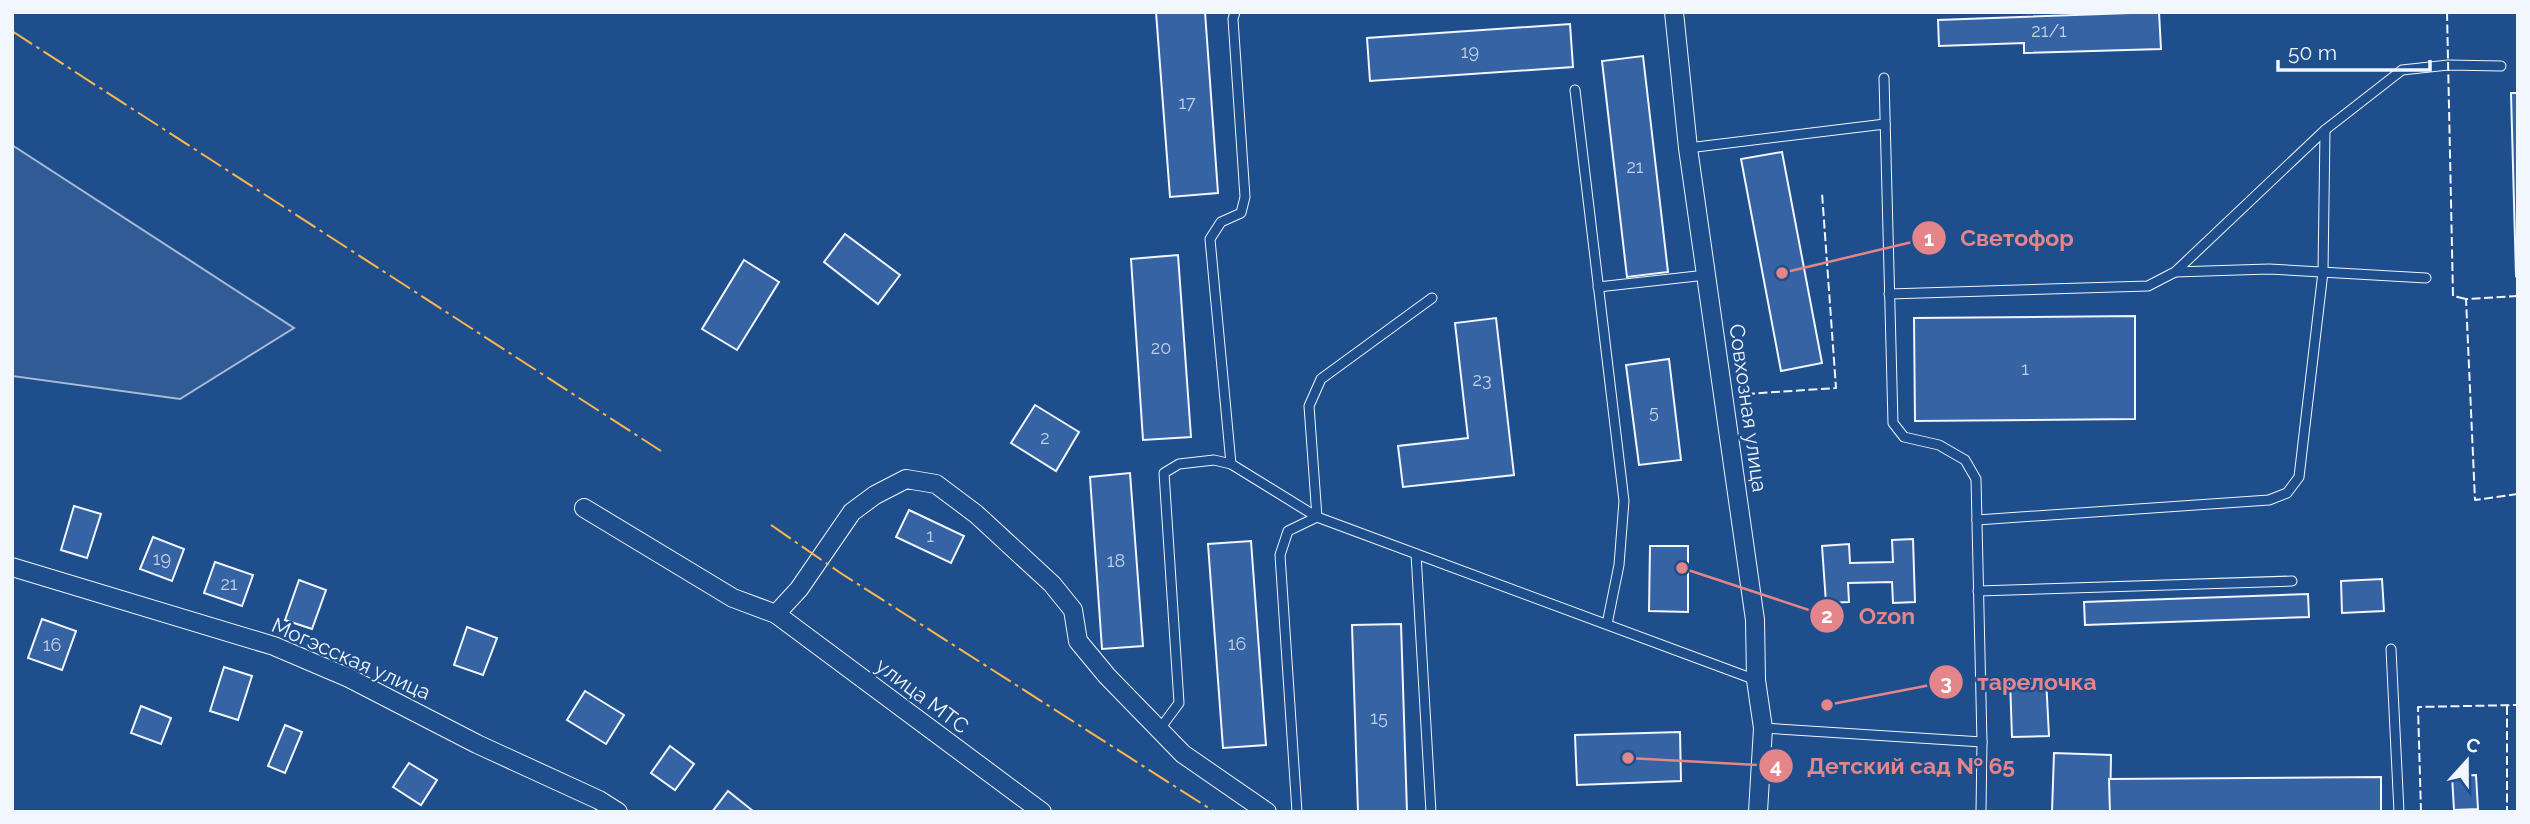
<svg xmlns="http://www.w3.org/2000/svg" width="2530" height="824" font-family="Raleway,sans-serif">
	<style>
		.built { fill: #305b95; stroke: #a8bbd7; stroke-width: 2 }
		.building { fill: #3563a3; stroke: #f2f6ff; stroke-width: 2 }
		.lines { fill: none; stroke-linecap: round; stroke-linejoin: round }
		.lane-casing { stroke: #f2f6ff; stroke-width: 11 }
		.street-casing { stroke: #f2f6ff; stroke-width: 20 }
		.lane { stroke: #1f4e8c; stroke-width: 9 }
		.street { stroke: #1f4e8c; stroke-width: 18 }
		.fence { stroke: #f2f6ff; stroke-width: 2; stroke-dasharray: 9 3.5; stroke-linecap: butt }
		.power { stroke: #ffb74d; stroke-width: 2; stroke-dasharray: 24 5 3.5 5; stroke-linecap: butt }
		.labels { text-anchor: middle; stroke-width: 5; stroke-linejoin: round; paint-order: stroke }
		.number-label { font-size: 18px; fill: #c3d1e8 }
		.street-label { font-size: 21px; fill: #f2f6ff; stroke: #1f4e8c }
		.leader { fill: none; stroke: #e38589; stroke-width: 2.5 }
		.callout-dot { fill: #e38589; stroke: #1f4e8c; stroke-width: 2.5 }
		.mark-label { font-size: 21px; text-anchor: middle; font-weight: bold; fill: #fff }
		.callout-label { font-size: 23px; text-anchor: middle; font-weight: bold; fill: #e38589; stroke: #1f4e8c; stroke-width: 5; stroke-linejoin: round; paint-order: stroke }
	</style>
	<rect width="100%" height="100%" fill="#1f4e8c"/>
	<polygon class="built" points="12,145 294,328 180,399 12,376"/>
	<g class="building">
		<polygon points="1156,12 1205,12 1218,193 1170,197"/>
		<polygon points="2159,12 2161,49 2024,53 2024,43 1939,46 1938,20"/>
		<polygon points="1570,24 1573,67 1370,81 1367,38"/>
		<polygon points="1643,56 1668,272 1627,277 1602,61"/>
		<polygon points="2511,93 2518,93 2518,275 2516,276"/>
		<polygon points="1782,152 1822,363 1781,371 1741,159"/>
		<polygon points="845,234 900,275 878,304 824,262"/>
		<polygon points="1178,255 1191,437 1143,440 1131,259"/>
		<polygon points="744,260 779,282 737,350 702,329"/>
		<polygon points="2135,316 2135,419 1915,421 1914,318"/>
		<polygon points="1496,318 1514,475 1403,487 1398,446 1468,438 1455,323"/>
		<polygon points="1669,359 1681,460 1639,465 1626,365"/>
		<polygon points="1035,405 1079,432 1056,471 1011,443"/>
		<polygon points="1130,473 1143,646 1102,649 1090,477"/>
		<polygon points="74,506 101,514 87,558 61,550"/>
		<polygon points="909,510 964,536 951,563 896,537"/>
		<polygon points="153,537 184,549 172,581 140,569"/>
		<polygon points="1913,539 1915,602 1893,603 1892,582 1848,583 1849,602 1826,603 1822,546 1849,544 1850,563 1893,562 1892,540"/>
		<polygon points="1251,541 1266,745 1223,748 1208,544"/>
		<polygon points="1650,546 1688,546 1688,612 1649,611"/>
		<polygon points="215,562 253,575 242,606 204,593"/>
		<polygon points="2382,579 2384,611 2342,613 2341,581"/>
		<polygon points="299,580 326,590 312,629 285,620"/>
		<polygon points="2308,594 2309,617 2085,625 2084,602"/>
		<polygon points="42,619 76,631 62,670 28,658"/>
		<polygon points="1401,624 1407,812 1358,812 1352,625"/>
		<polygon points="467,627 497,638 483,675 454,665"/>
		<polygon points="224,667 252,676 238,720 210,711"/>
		<polygon points="2046,678 2049,736 2012,737 2010,680"/>
		<polygon points="585,691 624,715 606,744 567,720"/>
		<polygon points="141,706 171,718 161,744 131,733"/>
		<polygon points="285,725 302,732 285,773 268,766"/>
		<polygon points="1680,732 1681,781 1577,785 1575,735"/>
		<polygon points="670,746 694,764 675,790 651,773"/>
		<polygon points="2054,753 2111,755 2110,812 2052,812"/>
		<polygon points="409,763 437,780 421,805 393,787"/>
		<polygon points="2476,775 2478,809 2454,810 2452,776"/>
		<polygon points="2381,777 2381,812 2110,812 2109,779"/>
		<polygon points="728,791 753,811 752,812 712,812"/>
	</g>
	<g class="lines">
		<defs>
			<g id="lane">
				<polyline points="1884,78 1893,423 1904,437 1939,445 1965,460 1976,479 1982,742"/>
				<polyline points="1575,90 1624,501 1619,565 1607,624"/>
				<polyline points="1688,148 1885,124"/>
				<polyline points="2175,272 2269,269 2426,278"/>
				<polyline points="1598,287 1706,275"/>
				<polyline points="1889,294 2148,286 2175,272 2325,130 2402,70 2448,65 2501,66"/>
				<polyline points="1231,464 1210,239 1221,222 1241,213 1245,197 1233,19 1235,12"/>
				<polyline points="1977,520 2269,500 2287,493 2299,477 2323,272 2325,130"/>
				<polyline points="1416,554 1431,812"/>
				<polyline points="1978,591 2292,581"/>
				<polyline points="2391,649 2399,812"/>
				<polyline points="1763,728 1982,742 1981,812"/>
				<polyline points="1159,730 1179,703 1164,473 1179,464 1214,460 1231,464 1317,517 1756,680"/>
				<polyline points="1297,812 1280,555 1288,531 1317,517 1309,406 1321,379 1432,298"/>
			</g>
			<g id="street">
				<polyline points="1674,12 1688,148 1755,620 1756,680 1763,728 1758,812"/>
				<polyline points="584,508 733,598 776,614 799,589 852,512 875,495 906,479 936,484 976,514 1052,584 1073,610 1078,641 1107,676 1183,754 1267,812"/>
				<polyline points="12,567 274,646 349,678 477,744 599,800 618,812"/>
				<polyline points="776,614 1042,812"/>
			</g>
		</defs>
		<use href="#lane" class="lane-casing"/>
		<use href="#street" class="street-casing"/>
		<use href="#lane" class="lane"/>
		<use href="#street" class="street"/>
		<g class="fence">
			<polyline points="2447,12 2453,296 2466,299"/>
			<polyline points="2518,296 2466,299 2475,500 2518,494"/>
			<polyline points="1746,394 1836,388 1822,193"/>
			<polyline points="2507,706 2507,812"/>
			<polyline points="2421,812 2418,707 2518,705"/>
		</g>
		<g class="power">
			<polyline points="12,31 661,451"/>
			<polyline points="771,525 839,572 1215,812"/>
		</g>
	</g>
	<g class="labels">
		<g class="number-label">
			<text x="2049" y="37">21/1</text>
			<text x="1470" y="58">19</text>
			<text x="1187" y="109">17</text>
			<text x="1635" y="173">21</text>
			<text x="1161" y="354">20</text>
			<text x="2025" y="375">1</text>
			<text x="1482" y="386">23</text>
			<text x="1654" y="418">5</text>
			<text x="1045" y="444">2</text>
			<text x="930" y="542">1</text>
			<text x="162" y="565">19</text>
			<text x="1116" y="567">18</text>
			<text x="229" y="590">21</text>
			<text x="1237" y="650">16</text>
			<text x="52" y="651">16</text>
			<text x="1379" y="724">15</text>
		</g>
		<g class="street-label">
			<text transform="translate(1748 408) rotate(82)" y="7">Совхозная улица</text>
			<text transform="translate(351 659) rotate(24)" y="7">Могэсская улица</text>
			<text transform="translate(922 696) rotate(37)" y="7">улица МТС</text>
		</g>
	</g>
	<path class="leader" d="M1782 273L1929 238M1682 568L1827 616M1827 705L1946 682M1628 758L1776 766"/>
	<g class="callout-dot">
		<circle cx="1782" cy="273" r="7"/>
		<circle cx="1682" cy="568" r="7"/>
		<circle cx="1827" cy="705" r="7"/>
		<circle cx="1628" cy="758" r="7"/>
		<circle cx="1929" cy="238" r="18"/>
		<circle cx="1827" cy="616" r="18"/>
		<circle cx="1946" cy="682" r="18"/>
		<circle cx="1776" cy="766" r="18"/>
	</g>
	<g class="mark-label">
		<text x="1929" y="246">1</text>
		<text x="1827" y="623">2</text>
		<text x="1946" y="690">3</text>
		<text x="1776" y="773">4</text>
	</g>
	<g class="callout-label">
		<text x="2017" y="246">Светофор</text>
		<text x="1887" y="624">Ozon</text>
		<text x="2037" y="690">тарелочка</text>
		<text x="1911" y="774">Детский сад № 65</text>
	</g>
	<rect width="2530" height="824" fill="none" stroke="#f2f6ff" stroke-width="28"/>
	<g transform="translate(2467 761) rotate(21)" stroke="#1f4e8c" stroke-width="5" paint-order="stroke">
	<path d="M0-5L12 26L0 18L-12 26Z" fill="#f2f6ff"/>
	<text y="-10" font-size="19" font-weight="bold" text-anchor="middle" fill="#f2f6ff">С</text>
	</g>
	<path d="M2278 60v10h152v-10" fill="none" stroke="#f2f6ff" stroke-width="3.5"/>
	<text x="2288" y="60" font-size="21" fill="#f2f6ff" stroke="#1f4e8c" stroke-width="5" paint-order="stroke">50 m</text>
</svg>
